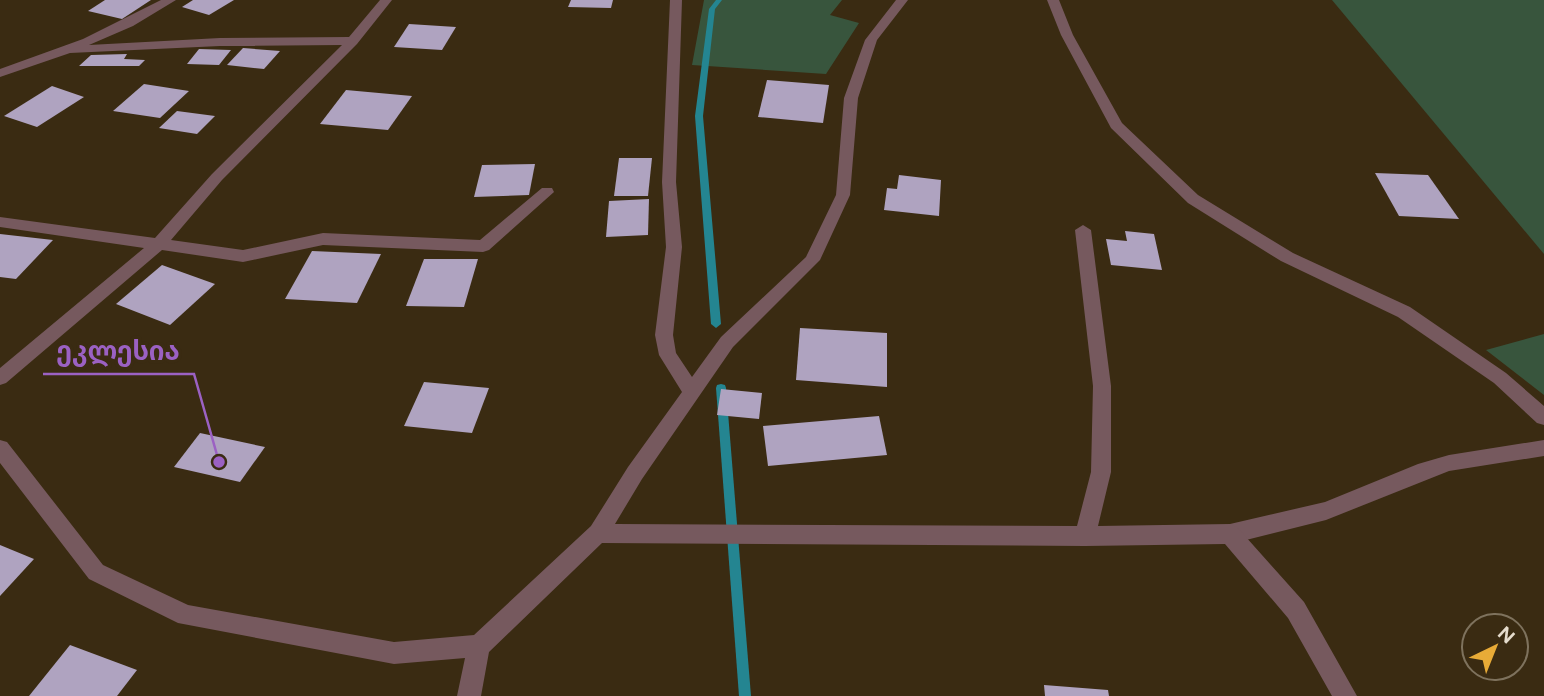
<svg xmlns="http://www.w3.org/2000/svg" width="1544" height="696" font-family="Figtree,'Noto Sans Georgian',sans-serif">
	<style>
		.green { fill: #38553d }
		.lines { fill: none; stroke-linecap: round; stroke-linejoin: round }
		.stream { fill: #248591; fill-rule: evenodd }
		.building { fill: #afa3c0 }
		.service { fill: #76595e; fill-rule: evenodd }
		.minor { fill: #76595e; fill-rule: evenodd }
		.leader { fill: none; stroke: #9b61c3; stroke-width: 2.5 }
		.callout-dot { fill: #9b61c3; stroke: #3a2b12; stroke-width: 2.5 }
		.callout-label { font-size: 26px; text-anchor: middle; font-weight: bold; fill: #9b61c3; stroke: #3a2b12; stroke-width: 7; stroke-linejoin: round; paint-order: stroke }
	</style>
	<rect width="100%" height="100%" fill="#3a2b12"/>
	<g class="green">
		<polygon points="704,0 842,0 830,15 859,23 826,74 692,65"/>
		<polygon points="1332,0 1544,0 1544,254"/>
		<polygon points="1544,334 1544,395 1486,350"/>
	</g>
	<g class="lines">
		<g class="stream">
			<polygon points="716,0 722,0 715,9 703,116 721,324 716,328 711,324 695,116 709,9"/>
			<polygon points="721,384 725,385 726,388 751,696 739,696 716,388 717,385"/>
		</g>
	</g>
	<g class="building">
		<polygon points="105,0 151,0 122,19 88,11"/>
		<polygon points="193,0 234,0 209,15 182,7"/>
		<polygon points="571,0 613,0 611,8 568,7"/>
		<polygon points="409,24 456,27 442,50 394,47"/>
		<polygon points="243,48 280,51 264,69 227,65"/>
		<polygon points="199,49 231,50 219,65 187,64"/>
		<polygon points="127,54 124,59 145,60 139,66 79,66 91,55"/>
		<polygon points="767,80 829,85 823,123 758,117"/>
		<polygon points="144,84 189,91 160,118 113,111"/>
		<polygon points="52,86 84,97 37,127 4,116"/>
		<polygon points="346,90 412,96 388,130 320,124"/>
		<polygon points="177,111 215,116 197,134 159,128"/>
		<polygon points="619,158 652,158 648,196 614,196"/>
		<polygon points="535,164 529,195 474,197 482,165"/>
		<polygon points="1375,173 1428,175 1459,219 1399,216"/>
		<polygon points="899,175 941,180 939,216 884,210 887,188 897,189"/>
		<polygon points="649,199 648,235 606,237 609,201"/>
		<polygon points="1125,231 1154,234 1162,270 1111,265 1106,239 1127,241"/>
		<polygon points="0,234 53,240 16,279 0,277"/>
		<polygon points="312,251 381,254 357,303 285,299"/>
		<polygon points="424,259 478,259 464,307 406,306"/>
		<polygon points="162,265 215,284 170,325 116,304"/>
		<polygon points="800,328 887,333 887,387 796,380"/>
		<polygon points="424,382 489,388 472,433 404,426"/>
		<polygon points="721,389 762,393 759,419 717,415"/>
		<polygon points="879,416 887,455 768,466 763,426"/>
		<polygon points="200,433 265,447 240,482 174,467"/>
		<polygon points="0,545 34,559 0,596"/>
		<polygon points="70,645 137,670 117,696 29,696"/>
		<polygon points="1044,685 1108,690 1109,696 1045,696"/>
	</g>
	<g class="lines">
		<polygon class="service" points="1544,440 1544,456 1449,471 1326,520 1230,544 1223,541 1220,534 1223,527 1230,524 1325,502 1418,464 1449,455"/>
		<g class="minor">
			<polygon points="161,0 176,0 133,26 89,45 220,38 349,37 380,0 392,0 357,44 222,180 171,240 243,250 323,233 480,240 542,188 552,188 554,192 489,250 483,252 323,245 243,262 162,250 6,383 0,385 0,368 144,248 0,227 0,217 155,238 212,174 342,45 220,46 70,53 0,77 0,69 83,39"/>
			<polygon points="670,0 682,0 676,182 682,247 673,335 676,353 692,377 721,337 806,257 836,195 844,98 865,40 896,0 908,0 877,40 858,98 850,195 820,260 733,347 642,479 615,524 1077,526 1091,472 1093,386 1075,230 1083,225 1091,230 1111,386 1111,472 1098,526 1230,524 1237,527 1304,602 1357,696 1332,696 1288,618 1225,544 1085,546 602,543 489,652 481,696 457,696 465,658 394,664 178,623 89,579 0,463 0,440 7,442 103,565 188,605 394,642 474,635 591,526 628,467 682,392 659,355 655,335 666,247 662,182"/>
			<polygon points="1047,0 1059,0 1073,35 1122,123 1198,195 1293,253 1410,307 1506,373 1544,406 1544,425 1537,423 1494,383 1398,317 1281,261 1188,203 1111,128 1061,35"/>
		</g>
	</g>
	<path class="leader" d="M219 462L194 374H43"/>
	<circle class="callout-dot" cx="219" cy="462" r="7"/>
	<g class="callout-label">
		<text x="118" y="360">ეკლესია</text>
	</g>
	<g transform="translate(1495 647) rotate(43)"><circle r="33" fill="#3a2b12" stroke="#7e725d" stroke-width="2"/>
	<path d="M0-5L12 26L0 18L-12 26Z" fill="#e8ab37"/>
	<text y="-10" font-size="19" font-weight="bold" text-anchor="middle" fill="#e5dccd">N</text>
	</g>
</svg>
